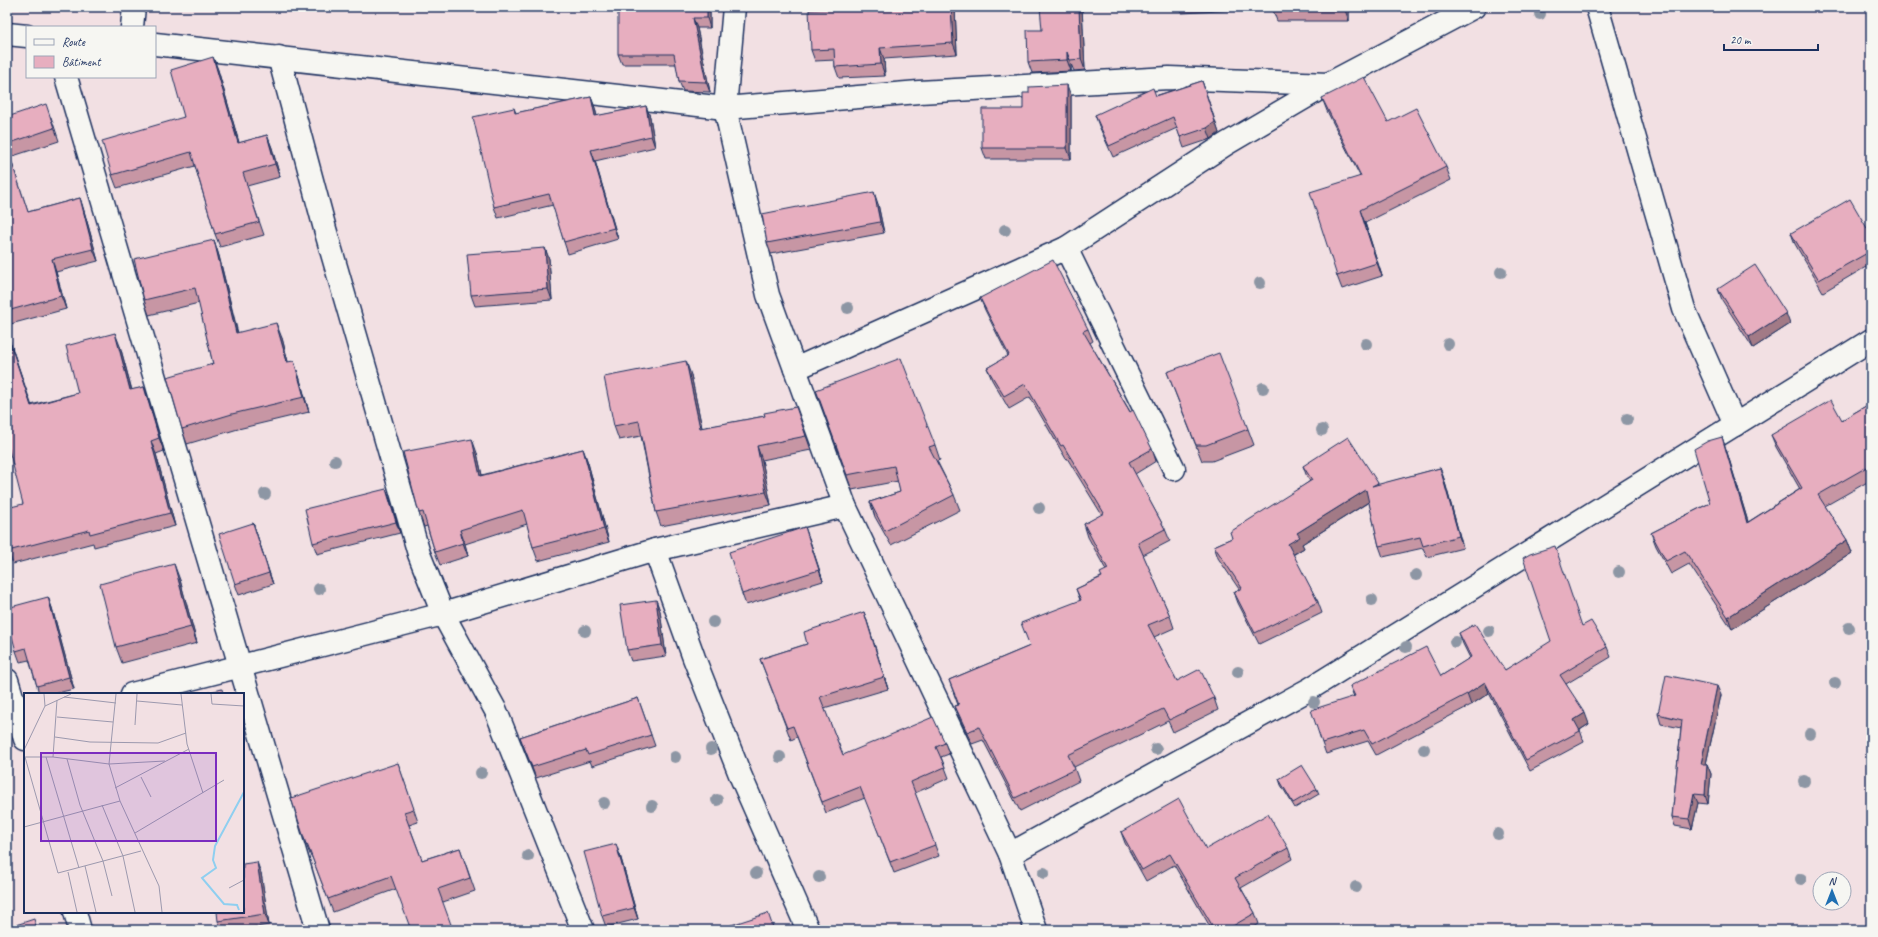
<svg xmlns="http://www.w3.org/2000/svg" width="1878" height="937" font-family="Caveat,sans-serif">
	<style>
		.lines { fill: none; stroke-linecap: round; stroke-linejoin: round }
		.minor-casing { stroke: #1b2f5e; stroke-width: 25 }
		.minor { stroke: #f6f6f2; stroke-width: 22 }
		.tree { fill: #8d96a4 }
		.wall { fill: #c796a4; stroke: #1b2f5e }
		.shaded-wall { fill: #a27a86; stroke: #1b2f5e }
		.building { fill: #e7aebf; stroke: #1b2f5e }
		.inset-river { fill: none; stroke: #8fcff0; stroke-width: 2 }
		.inset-road { fill: none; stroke: #9c99ae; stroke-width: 1 }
		.view { fill: #7b2cbf; fill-opacity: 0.15; stroke: #7b2cbf; stroke-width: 2 }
		.inset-edge { fill: none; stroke: #1b2f5e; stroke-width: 2 }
	</style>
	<rect width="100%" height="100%" fill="#f2e0e3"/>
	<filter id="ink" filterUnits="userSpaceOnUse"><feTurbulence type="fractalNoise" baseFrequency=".025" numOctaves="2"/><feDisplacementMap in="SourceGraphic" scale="8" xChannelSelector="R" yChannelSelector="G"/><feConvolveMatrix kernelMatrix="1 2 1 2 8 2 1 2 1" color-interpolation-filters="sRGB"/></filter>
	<g filter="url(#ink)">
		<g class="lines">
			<defs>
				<g id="minor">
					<polyline points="734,7 725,108 768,295 845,506 1010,854 1036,930"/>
					<polyline points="1597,7 1684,309 1735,425"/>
					<polyline points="132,27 134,7"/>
					<polyline points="7,34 27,36"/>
					<polyline points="155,44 725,108 919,92 1169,78 1328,84"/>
					<polyline points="279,57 325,229 419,554 443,614 496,711 583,930"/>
					<polyline points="66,77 318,930"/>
					<polyline points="1066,248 1174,469"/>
					<polyline points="795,369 1066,248 1226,144 1328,84 1474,7"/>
					<polyline points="655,550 694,658 741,777 808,930"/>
					<polyline points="7,680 25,739"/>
					<polyline points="132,694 443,614 655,550 845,506"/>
					<polyline points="1010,854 1308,690 1871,340"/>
					<polyline points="75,912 80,930"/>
				</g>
			</defs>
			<use href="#minor" class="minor-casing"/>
			<use href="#minor" class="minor"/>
		</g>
		<g class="tree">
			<circle cx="1540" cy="14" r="6"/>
			<circle cx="1005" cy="230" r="6"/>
			<circle cx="1501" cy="272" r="6"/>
			<circle cx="1260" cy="283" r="6"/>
			<circle cx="848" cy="308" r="6"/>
			<circle cx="1366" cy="344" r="6"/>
			<circle cx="1448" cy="344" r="6"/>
			<circle cx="1263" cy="388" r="6"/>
			<circle cx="1627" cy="419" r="6"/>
			<circle cx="1322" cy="430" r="6"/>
			<circle cx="335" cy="461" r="6"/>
			<circle cx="265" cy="494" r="6"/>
			<circle cx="1039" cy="508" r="6"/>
			<circle cx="1619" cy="572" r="6"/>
			<circle cx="1416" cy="575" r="6"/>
			<circle cx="319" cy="589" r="6"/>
			<circle cx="1372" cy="600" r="6"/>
			<circle cx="713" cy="622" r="6"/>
			<circle cx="1849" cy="628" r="6"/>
			<circle cx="585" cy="631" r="6"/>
			<circle cx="1489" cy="631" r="6"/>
			<circle cx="1455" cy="642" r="6"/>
			<circle cx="1406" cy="647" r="6"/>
			<circle cx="1238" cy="672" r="6"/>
			<circle cx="1835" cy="683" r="6"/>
			<circle cx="1314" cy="702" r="6"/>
			<circle cx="1810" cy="734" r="6"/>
			<circle cx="711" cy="749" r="6"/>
			<circle cx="1156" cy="749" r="6"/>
			<circle cx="1424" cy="749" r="6"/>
			<circle cx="675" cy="757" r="6"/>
			<circle cx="780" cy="757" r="6"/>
			<circle cx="481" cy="773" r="6"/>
			<circle cx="1804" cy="781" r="6"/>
			<circle cx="717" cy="800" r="6"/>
			<circle cx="604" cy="803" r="6"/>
			<circle cx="652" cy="806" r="6"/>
			<circle cx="1498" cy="834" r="6"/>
			<circle cx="528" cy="856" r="6"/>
			<circle cx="756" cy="873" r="6"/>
			<circle cx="1044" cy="873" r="6"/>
			<circle cx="819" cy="877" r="6"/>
			<circle cx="1801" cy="879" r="6"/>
			<circle cx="1356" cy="887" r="6"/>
		</g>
		<g class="wall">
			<polygon points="710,7 710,28 697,28 710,92 683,91 679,81 676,64 622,64 618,54"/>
			<polygon points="831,7 955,7 957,54 884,59 885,76 839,78 835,67 835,60 815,61 811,50 832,9"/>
			<polygon points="1082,7 1085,70 1074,71 1071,64 1071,71 1032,73 1028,62"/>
			<polygon points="1180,7 1349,7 1349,21 1277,21 1273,10 1273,8 1182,13"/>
			<polygon points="213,57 218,70 239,143 267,135 272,148 280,177 247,186 264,235 220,247 215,234 195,166 117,188 112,175 184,117"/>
			<polygon points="1202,81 1219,133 1211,139 1184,148 1177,128 1113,157 1099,126 1095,115"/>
			<polygon points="1029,93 1071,96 1071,159 986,159 982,148 1023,109"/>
			<polygon points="591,97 595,108 597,116 646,106 650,117 655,147 595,161 618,239 568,254 564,242 553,205 498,218 494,207 514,108 516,113"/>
			<polygon points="1322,98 1388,122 1446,167 1451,180 1365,223 1382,276 1342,289 1337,276 1360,176 1327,111"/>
			<polygon points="7,117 51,117 59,141 10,157 28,212 80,198 84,211 98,261 56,272 66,309 7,325"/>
			<polygon points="878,204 884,233 771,254 767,243"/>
			<polygon points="1791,233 1871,235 1871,264 1823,292 1795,244"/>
			<polygon points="214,240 219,256 238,333 282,338 288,362 299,376 309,412 238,429 187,444 182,429 213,364 199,303 149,315 144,300"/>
			<polygon points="545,248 549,259 552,300 475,306 471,295"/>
			<polygon points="1718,289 1790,324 1753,348 1722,300"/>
			<polygon points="980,298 1088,329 1093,341 1090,343 1152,449 1156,461 1135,474 1165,529 1170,541 1143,555 1170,616 1174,628 1154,637 1177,681 1214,698 1218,710 1173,732 1168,721 1074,767 1079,781 1020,811 983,740 972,744 960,719 955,706 958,705 949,680 1030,646 1080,600 1076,589 1101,577 1106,570 1088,537 1084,524 1102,515 1067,458 1066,459 1030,397 1009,409 992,380 987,368 1008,356 985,310"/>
			<polygon points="7,333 31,405 78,393 120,346 132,390 144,387 148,399 164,451 156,454 175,526 94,547 93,543 13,564 8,551 23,504"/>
			<polygon points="1167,372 1248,429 1254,445 1212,461 1202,461"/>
			<polygon points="691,375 702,428 765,416 796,407 811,450 762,460 771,505 661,526 656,512 641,436 619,440 614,426"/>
			<polygon points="816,390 935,445 940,460 937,461 954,495 960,510 891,545 875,517 870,502 900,492 898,481 852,490"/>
			<polygon points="1871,403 1871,480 1825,506 1847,540 1852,553 1732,629 1689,564 1671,574 1656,546 1651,533 1710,503 1726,449 1748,522 1800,489 1776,447 1771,435 1842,420"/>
			<polygon points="583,449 588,463 609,542 538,561 533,547 527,524 465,544 468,556 440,565 435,552 427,526 424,527 419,513 477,453 482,475"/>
			<polygon points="1303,466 1378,483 1378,485 1440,468 1444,479 1463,548 1427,557 1423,548 1383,557 1379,546 1369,502 1302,544 1304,548 1293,555 1318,602 1322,613 1259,644 1238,603 1234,592 1239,589 1218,558 1214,546 1232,538 1310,481 1307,477"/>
			<polygon points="386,489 390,500 400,533 317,554 313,543"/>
			<polygon points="253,523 273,584 239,595 235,584"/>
			<polygon points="809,538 823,581 746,605 742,594"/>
			<polygon points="180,580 197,643 122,663 116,647"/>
			<polygon points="48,597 52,608 74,689 53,694 39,694 37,686 29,660 20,662 16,651"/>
			<polygon points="656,600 660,611 666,656 631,661 627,650"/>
			<polygon points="864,612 888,689 824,708 843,755 945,743 949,754 941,757 949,778 915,793 939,856 894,873 865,798 826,813 797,737 791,740 760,659 807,644"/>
			<polygon points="1583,626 1607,647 1611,657 1566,684 1589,724 1580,730 1584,742 1530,771 1489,693 1471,705 1376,755 1368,741 1326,754 1322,743 1354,697 1350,686 1441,676 1470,658 1463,644 1459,633 1505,670"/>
			<polygon points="1721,695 1706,764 1707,764 1711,774 1708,804 1698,803 1692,829 1675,826 1672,817 1681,728 1661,724 1658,714"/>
			<polygon points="638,698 655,746 592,766 590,761 536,778 520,737"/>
			<polygon points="398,763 418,822 409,825 422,860 460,848 475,891 443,902 396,889 333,912 312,857 311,857 306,844"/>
			<polygon points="1279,779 1317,789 1319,794 1295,808 1281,785"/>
			<polygon points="1121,832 1206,849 1288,848 1292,859 1241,888 1255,913 1259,924 1250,930 1212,930 1174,865 1146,881 1125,843"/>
			<polygon points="620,855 638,919 606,927 602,916"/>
			<polygon points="261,873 269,925 237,930 222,930 218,921"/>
		</g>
		<g class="shaded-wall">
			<polygon points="707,7 710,7 710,28 707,18"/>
			<polygon points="951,7 955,7 957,54 953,43"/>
			<polygon points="1079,7 1082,7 1085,70 1081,59"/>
			<polygon points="1345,7 1349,7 1349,21 1345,10"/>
			<polygon points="693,18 697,28 710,92 706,82"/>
			<polygon points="880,48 884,59 885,76 881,64"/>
			<polygon points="1067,52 1071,64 1071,71 1067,60"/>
			<polygon points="213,57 218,70 243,156 238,143"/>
			<polygon points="1202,81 1219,133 1211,139 1207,128"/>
			<polygon points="1067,85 1071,96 1071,159 1067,148"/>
			<polygon points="591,97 595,108 599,127 595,116"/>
			<polygon points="646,106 650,117 655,147 651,136"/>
			<polygon points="267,135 272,148 280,177 275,164"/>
			<polygon points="591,150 595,161 618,239 614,228"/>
			<polygon points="874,192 878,204 884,233 880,222"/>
			<polygon points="80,198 84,211 98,261 93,249"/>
			<polygon points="1360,210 1365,223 1382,276 1377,263"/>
			<polygon points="214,240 219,256 241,348 236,333"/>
			<polygon points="545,248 549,259 552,300 548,289"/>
			<polygon points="52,259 56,272 66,309 61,296"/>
			<polygon points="1786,313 1790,324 1753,348 1749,337"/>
			<polygon points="276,323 282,338 292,377 287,362"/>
			<polygon points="7,333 36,418 31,406"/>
			<polygon points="115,333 120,346 135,403 130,390"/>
			<polygon points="294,361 299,376 309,412 304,397"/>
			<polygon points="686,361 691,375 705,442 700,428"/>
			<polygon points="144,387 148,399 164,451 159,438"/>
			<polygon points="1722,437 1726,449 1752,535 1747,523"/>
			<polygon points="472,439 477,453 485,489 480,476"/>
			<polygon points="151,441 156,454 175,526 170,513"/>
			<polygon points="757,446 762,460 771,505 766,492"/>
			<polygon points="583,449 588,463 609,542 604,529"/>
			<polygon points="1440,468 1444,479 1463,548 1459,536"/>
			<polygon points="386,489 390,500 400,533 396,522"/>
			<polygon points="1366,490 1370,501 1302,544 1304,548 1292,555 1288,544 1297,533"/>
			<polygon points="253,523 257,535 273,584 269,573"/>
			<polygon points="805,527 809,538 823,581 819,570"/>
			<polygon points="460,530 465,544 468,556 463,543"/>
			<polygon points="1847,540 1852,553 1732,629 1728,617"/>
			<polygon points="174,564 180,580 197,643 191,627"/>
			<polygon points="48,597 52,608 74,689 69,677"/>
			<polygon points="656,600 660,611 666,656 662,645"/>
			<polygon points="864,612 868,624 888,689 884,677"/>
			<polygon points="1485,682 1489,693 1471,705 1467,694"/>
			<polygon points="1717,686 1721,695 1704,773 1701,764"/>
			<polygon points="1585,713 1589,724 1578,731 1574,720"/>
			<polygon points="1707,764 1711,774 1708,804 1705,795"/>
			<polygon points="1694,794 1698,803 1692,829 1689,819"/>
			<polygon points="616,844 620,855 638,919 634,908"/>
			<polygon points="257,862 261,873 269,925 265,914"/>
		</g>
		<g class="building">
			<polygon points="618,7 707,7 707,18 693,18 706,82 679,81 674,54 618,54"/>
			<polygon points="831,7 951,7 953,43 880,48 881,64 835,67 834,49 811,50 809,10 832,9"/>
			<polygon points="1040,7 1079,7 1081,59 1070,60 1067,52 1067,60 1028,62 1027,30 1042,30"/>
			<rect x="1273" y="7" width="72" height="3"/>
			<polygon points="213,57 238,143 267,135 275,164 243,173 259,222 215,234 191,152 112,175 102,141 184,117 171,70"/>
			<polygon points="1364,77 1388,122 1416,108 1446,167 1360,210 1377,263 1337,276 1310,192 1361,176 1322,98"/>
			<polygon points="1202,81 1215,122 1207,128 1180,137 1173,117 1109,146 1095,115 1153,88 1156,96"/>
			<polygon points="1067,85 1067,148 982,148 982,109 1023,109 1023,93 1029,93 1029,87"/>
			<polygon points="591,97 595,116 646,106 651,136 591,150 614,228 564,242 549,194 494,207 473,117 514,108 515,113"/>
			<polygon points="46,104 54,128 7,144 7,117"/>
			<polygon points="7,148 28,212 80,198 93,249 52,259 61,296 7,311"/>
			<polygon points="874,192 880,222 767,243 762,214"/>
			<polygon points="1850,199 1871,235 1871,251 1819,280 1791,233"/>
			<polygon points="214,240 236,333 276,323 287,362 294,361 304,397 232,414 182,429 167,377 213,364 195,288 144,300 134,259"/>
			<polygon points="545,248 548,289 471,295 467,254"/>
			<polygon points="1053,260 1088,329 1083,331 1130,412 1133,410 1152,449 1129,462 1165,529 1138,543 1170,616 1148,625 1177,681 1200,669 1214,698 1169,720 1163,709 1068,755 1075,769 1015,798 979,727 967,732 955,706 959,705 949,680 1030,646 1021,623 1081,600 1076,589 1102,577 1100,573 1108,569 1084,524 1104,513 1063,445 1061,446 1025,384 1004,396 987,368 1009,355 980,298"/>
			<polygon points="1755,265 1786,313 1749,337 1718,289"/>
			<polygon points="115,333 130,390 144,387 159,438 151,441 170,513 90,534 89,530 8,551 7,546 7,508 23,504 7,442 7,334 31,406 78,393 66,346"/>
			<polygon points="1219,353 1248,429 1206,445 1196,445 1167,372"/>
			<polygon points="901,358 935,445 929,447 954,495 885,531 870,502 900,492 894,466 847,475 816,390"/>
			<polygon points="686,361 700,428 765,416 764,413 796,407 806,436 757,446 766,492 656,512 639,421 614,426 604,377"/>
			<polygon points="1831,400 1842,420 1871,403 1871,475 1867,467 1818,495 1847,540 1728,617 1685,551 1666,561 1651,533 1710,503 1694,449 1708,441 1722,437 1747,523 1802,488 1771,435"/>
			<polygon points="1348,437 1378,483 1372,486 1440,468 1459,536 1423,546 1420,537 1379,546 1366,490 1297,533 1300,537 1288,544 1318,602 1255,633 1234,592 1242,588 1214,546 1232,538 1230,532 1312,480 1303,466"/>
			<polygon points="472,439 480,476 583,449 604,529 533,547 523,510 460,530 463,543 435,552 423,512 419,513 403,452"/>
			<polygon points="386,489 396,522 313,543 305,509"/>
			<polygon points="253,523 269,573 235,584 219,534"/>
			<polygon points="805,527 819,570 742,594 729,552"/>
			<polygon points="1555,546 1582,626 1591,621 1607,647 1560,675 1585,713 1574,720 1580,731 1526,760 1485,682 1467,694 1372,744 1364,730 1322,743 1311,710 1355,696 1350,686 1426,647 1441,676 1471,657 1459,633 1475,624 1505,670 1551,641 1523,558 1530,554"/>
			<polygon points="174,564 191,627 116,647 100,584"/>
			<polygon points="48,597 69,677 37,686 26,648 16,651 7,618 7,608"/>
			<polygon points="656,600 662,645 627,650 620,605"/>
			<polygon points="864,612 884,677 820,697 843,755 933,717 945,743 936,747 945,767 911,782 935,845 890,862 860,787 822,802 793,726 787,728 760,659 807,644 804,632"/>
			<polygon points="1666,675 1717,686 1701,764 1707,764 1705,795 1694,794 1689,819 1672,817 1682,720 1658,714"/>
			<polygon points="222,689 223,694 202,694"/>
			<polygon points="638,698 651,735 588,755 586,750 532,767 520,737"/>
			<polygon points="398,763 414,809 404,812 422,860 460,848 470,878 438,889 453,930 411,930 391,876 328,899 307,844 306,844 291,798"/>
			<polygon points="1302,765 1317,789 1293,803 1279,779"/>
			<polygon points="1179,799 1206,849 1268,814 1288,848 1235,878 1255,913 1226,930 1215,930 1170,854 1142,870 1121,832"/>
			<polygon points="616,844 634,908 602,916 584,852"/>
			<polygon points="257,862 265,914 218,921 217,912 243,912 243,864"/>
			<polygon points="768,913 774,930 716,930"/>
			<polygon points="34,919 37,930 7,930 7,928"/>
		</g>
	</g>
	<g transform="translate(24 693)">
		<rect width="220" height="220" fill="#f2e0e3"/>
		<path class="inset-river" d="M215,217L213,212L200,211L178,185L192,175L189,167L191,153L220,99"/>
		<path class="inset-road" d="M20,1L21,13M92,1L85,71L96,108L135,193L138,219M157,1L163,51L179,100M187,1L188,11L220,13M40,4L92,10M113,8L158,12M33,24L89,29M111,32L113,1M31,44L66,49L134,50L162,40M0,57L21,13L47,1M0,64H29L85,71L141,68M1,64L34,180L117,158M22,64L55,175M29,64L33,7M43,66L56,112L79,168L88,203M117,84L127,104M91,95L165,56M78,112L99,163L111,219M0,134L96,108M111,140L200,87M61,173L72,219M44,179L53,219M205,195L220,187"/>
		<path class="view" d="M17,60H192V148H17Z"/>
		<rect width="220" height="220" class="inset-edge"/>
	</g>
	<rect width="1878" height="937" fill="none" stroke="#f6f6f2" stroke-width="24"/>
	<rect x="12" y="12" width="1854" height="913" fill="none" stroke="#1b2f5e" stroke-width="1.5" filter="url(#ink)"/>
	<rect x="26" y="26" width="130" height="52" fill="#f6f6f2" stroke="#9ea6b7"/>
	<rect x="34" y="39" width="20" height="6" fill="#f6f6f2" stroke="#9ea6b7"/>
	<text x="62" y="46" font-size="12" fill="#1b2f5e">Route</text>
	<rect x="34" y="56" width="20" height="12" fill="#e7aebf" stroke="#9ea6b7"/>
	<text x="62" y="66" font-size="12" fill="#1b2f5e">Bâtiment</text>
	<g transform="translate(1832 891)"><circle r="19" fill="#f6f6f2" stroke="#9ea6b7"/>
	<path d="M0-3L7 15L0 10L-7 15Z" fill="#1f6fb2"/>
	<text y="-6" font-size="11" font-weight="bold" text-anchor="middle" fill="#1b2f5e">N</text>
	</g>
	<path d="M1724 44v6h94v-6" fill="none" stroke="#1b2f5e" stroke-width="2"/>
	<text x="1730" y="44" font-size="12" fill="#1b2f5e" stroke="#f6f6f2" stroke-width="3" paint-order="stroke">20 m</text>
</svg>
